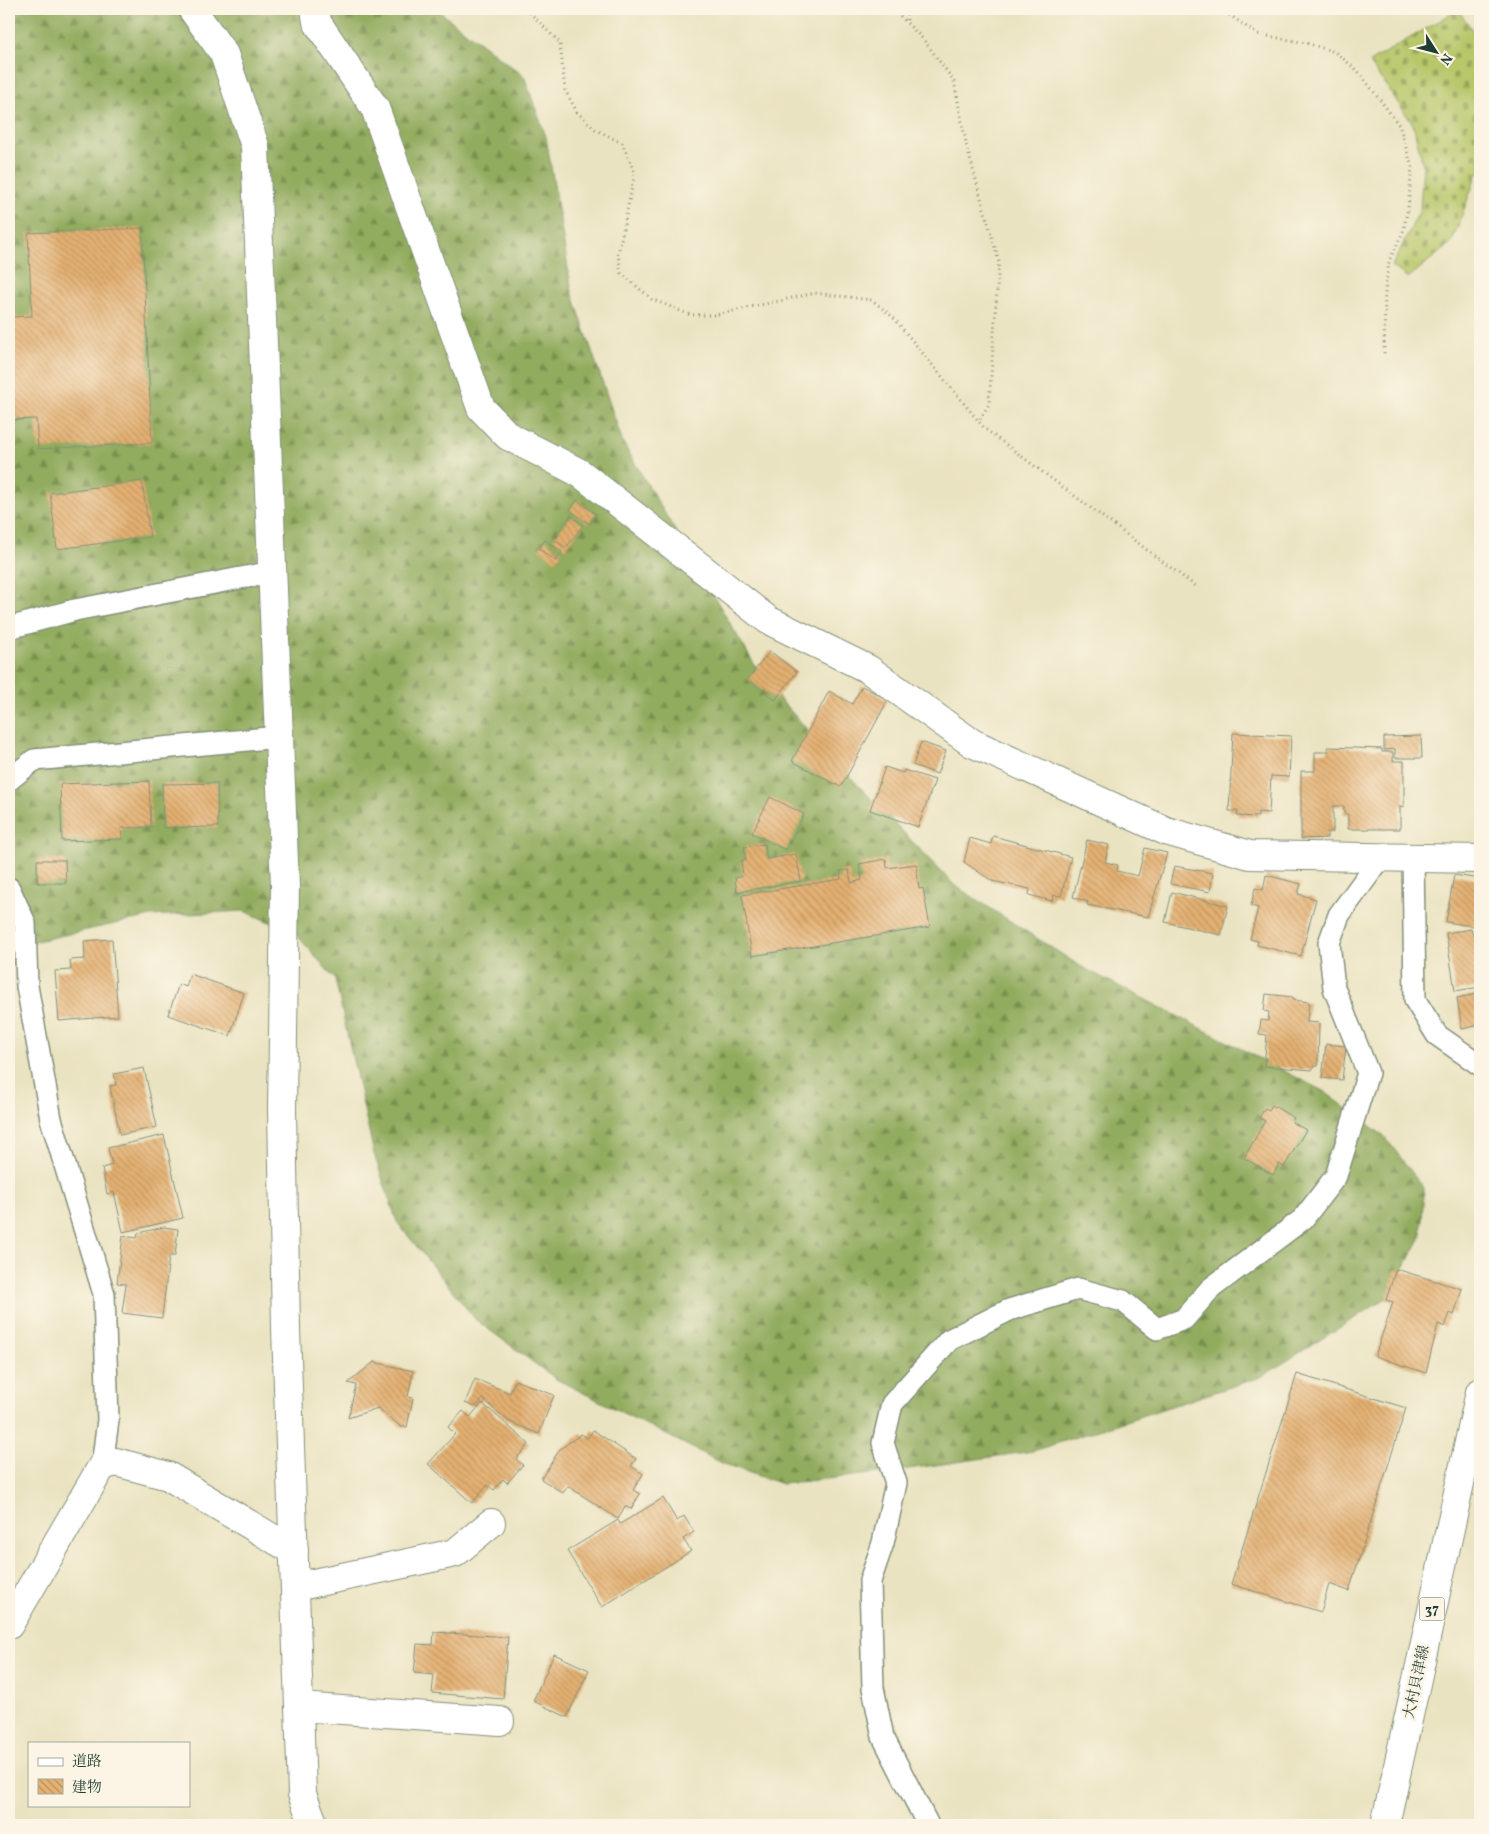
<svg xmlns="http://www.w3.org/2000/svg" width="1489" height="1834" font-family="Vollkorn,'Noto Serif JP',serif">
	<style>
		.forest { fill: url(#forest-firs); stroke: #587449 }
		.cemetery { fill: url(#cemetery-stones); stroke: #6c824f }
		.building { fill: url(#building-back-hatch) }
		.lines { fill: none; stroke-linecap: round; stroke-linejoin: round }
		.service-casing { stroke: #84907a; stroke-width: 24 }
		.minor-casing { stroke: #84907a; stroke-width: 30 }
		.primary-casing { stroke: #84907a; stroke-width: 30 }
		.path { stroke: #84907a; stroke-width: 3; stroke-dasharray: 1 4; stroke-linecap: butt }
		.service { stroke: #fff; stroke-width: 21 }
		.minor { stroke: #fff; stroke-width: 28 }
		.primary { stroke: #fff; stroke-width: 28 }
		.labels { text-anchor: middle; stroke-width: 5; stroke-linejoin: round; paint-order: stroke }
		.shield { fill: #fcf5e5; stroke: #617469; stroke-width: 1 }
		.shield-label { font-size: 14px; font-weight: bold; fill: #1f3d34 }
		.street-label { font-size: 15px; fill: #1f3d34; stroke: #fcf5e5 }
	</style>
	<defs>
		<pattern id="forest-firs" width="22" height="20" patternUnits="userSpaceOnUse" patternTransform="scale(1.25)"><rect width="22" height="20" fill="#92ac5e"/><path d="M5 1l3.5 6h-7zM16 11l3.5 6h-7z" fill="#778d4e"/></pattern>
		<pattern id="cemetery-stones" width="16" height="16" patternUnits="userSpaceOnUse" patternTransform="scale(1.25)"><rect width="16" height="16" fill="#b8c76a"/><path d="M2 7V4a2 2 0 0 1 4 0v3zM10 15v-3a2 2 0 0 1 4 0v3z" fill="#95a358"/></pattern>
		<pattern id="building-back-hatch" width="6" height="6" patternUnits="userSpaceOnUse" patternTransform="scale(1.25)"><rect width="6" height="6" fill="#e5b172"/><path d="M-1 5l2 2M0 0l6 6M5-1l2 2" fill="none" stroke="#b9915e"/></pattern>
	</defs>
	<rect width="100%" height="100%" fill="#fcf5e5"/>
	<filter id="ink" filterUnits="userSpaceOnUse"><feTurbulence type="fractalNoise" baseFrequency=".02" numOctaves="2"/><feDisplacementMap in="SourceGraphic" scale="10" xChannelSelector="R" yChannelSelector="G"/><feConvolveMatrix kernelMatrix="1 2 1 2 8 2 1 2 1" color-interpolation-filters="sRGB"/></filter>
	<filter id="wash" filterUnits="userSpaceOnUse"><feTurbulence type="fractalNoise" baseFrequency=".0096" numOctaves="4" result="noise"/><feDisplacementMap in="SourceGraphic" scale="20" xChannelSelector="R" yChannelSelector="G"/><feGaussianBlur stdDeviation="1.12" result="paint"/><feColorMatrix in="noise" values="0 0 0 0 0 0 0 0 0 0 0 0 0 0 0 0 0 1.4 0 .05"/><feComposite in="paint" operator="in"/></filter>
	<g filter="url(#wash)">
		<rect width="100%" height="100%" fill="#eae3c1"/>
		<polygon class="forest" points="9,9 436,9 524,76 546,137 572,292 623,443 766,684 856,783 954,885 1080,966 1325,1092 1384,1136 1424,1188 1421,1237 1388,1297 1261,1377 1033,1451 880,1473 782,1484 724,1464 556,1379 476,1320 397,1222 374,1154 335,979 295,933 244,911 151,916 9,947"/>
		<polygon class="cemetery" points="1458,10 1478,38 1480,37 1480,173 1477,174 1452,242 1408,278 1392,266 1420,210 1423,165 1413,124 1369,62"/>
		<g id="blocks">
			<g class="building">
				<polygon points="142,228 152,443 38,449 36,419 9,420 9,317 32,316 28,233"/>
				<polygon points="142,481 150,537 57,549 50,493"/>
				<polygon points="577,500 596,514 589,524 570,510"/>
				<polygon points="571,516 583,525 566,548 553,539"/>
				<polygon points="545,540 562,552 556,561 539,549"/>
				<polygon points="770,651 797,672 775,700 748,679"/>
				<polygon points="862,686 888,700 841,787 792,761 829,691 852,704"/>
				<polygon points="1233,733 1291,736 1289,777 1271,776 1269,813 1258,812 1258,817 1237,816 1238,811 1229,811"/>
				<polygon points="1421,736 1422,758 1395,758 1395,749 1384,750 1384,737"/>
				<polygon points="921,742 946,751 937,774 913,765"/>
				<polygon points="1328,747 1382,749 1382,752 1393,752 1393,761 1404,761 1404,807 1400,806 1400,829 1348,829 1348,814 1344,814 1344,806 1333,806 1333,832 1327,832 1327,838 1301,839 1301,771 1315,771 1315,752 1328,752"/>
				<polygon points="885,767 903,773 904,770 935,780 918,827 870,810"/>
				<polygon points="149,781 151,827 121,828 122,839 62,841 60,784"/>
				<polygon points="217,783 218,827 163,828 162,784"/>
				<polygon points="770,797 804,814 786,850 752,833"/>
				<polygon points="993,836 1071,857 1061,896 1054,895 1052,901 1029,895 1030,889 992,881 964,862 970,838 991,844"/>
				<polygon points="1087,840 1109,845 1105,862 1118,865 1117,871 1138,876 1145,848 1167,853 1148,917 1087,905 1088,902 1073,897"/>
				<polygon points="764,844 767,859 796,854 801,881 737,892 735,878 743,876 741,861 746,860 744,847"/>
				<polygon points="886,859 887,868 916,864 919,889 923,888 930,927 752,956 742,895 841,879 840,871 849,870 851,883 862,880 859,864"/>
				<polygon points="37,860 65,860 66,883 37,883"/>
				<polygon points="1174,866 1213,873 1210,892 1170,884"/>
				<polygon points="1266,875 1301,884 1298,894 1316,899 1301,956 1257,945 1258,941 1250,939 1258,908 1251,906 1255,888 1263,890"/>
				<polygon points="1454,875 1480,879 1480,927 1446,922"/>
				<polygon points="1172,892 1228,906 1221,935 1165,922"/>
				<polygon points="9,911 15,924 18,962 9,966"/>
				<polygon points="1471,929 1473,936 1477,935 1480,956 1480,987 1455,991 1446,933"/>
				<polygon points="112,939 118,1016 59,1021 55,971 71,970 70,960 85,959 84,941"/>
				<polygon points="190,974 244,993 230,1036 168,1015 179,984 186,987"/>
				<polygon points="1266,994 1293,997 1293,1000 1309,1002 1307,1022 1319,1023 1318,1066 1314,1066 1312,1070 1264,1066 1267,1035 1259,1034 1261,1020 1268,1021 1269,1012 1264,1011"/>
				<polygon points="1477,994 1478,997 1480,997 1480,1011 1478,1011 1480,1025 1462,1029 1457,998"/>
				<polygon points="1326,1044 1346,1046 1342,1080 1322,1078"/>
				<polygon points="144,1068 157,1127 120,1135 110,1086 116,1085 114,1074"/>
				<polygon points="1272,1105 1294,1118 1292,1122 1306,1130 1284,1167 1279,1164 1273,1175 1244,1158 1265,1121 1259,1118 1265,1108 1269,1110"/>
				<polygon points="164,1135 183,1218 123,1232 114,1192 107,1194 102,1168 112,1165 108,1148"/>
				<polygon points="164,1227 178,1229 175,1256 169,1256 162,1318 122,1313 126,1284 117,1283 123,1236 137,1238 138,1233"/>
				<polygon points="1396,1269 1462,1289 1454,1315 1450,1313 1445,1327 1438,1324 1426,1373 1375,1356 1393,1302 1386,1300"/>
				<polygon points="374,1362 413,1371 408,1397 413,1398 407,1427 401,1427 378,1408 348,1418 356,1385 348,1383"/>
				<polygon points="1297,1374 1406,1408 1349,1591 1329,1584 1321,1612 1231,1584"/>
				<polygon points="475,1379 510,1393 515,1380 554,1395 539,1434 508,1421 483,1399 475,1407 465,1403"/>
				<polygon points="482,1403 529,1444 516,1459 523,1465 507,1483 503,1479 494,1490 488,1485 472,1503 428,1464 455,1434 448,1427 463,1411 470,1417"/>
				<polygon points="593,1430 636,1459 631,1466 643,1474 633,1490 640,1494 631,1509 625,1506 618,1519 568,1486 563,1493 541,1479 560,1449 581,1434 588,1438"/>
				<polygon points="663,1498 677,1521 684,1516 694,1532 683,1539 691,1551 602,1607 567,1551 618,1520 620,1524"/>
				<polygon points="434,1632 508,1637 503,1699 432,1693 434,1675 414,1673 417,1644 433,1645"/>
				<polygon points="554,1654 589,1670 567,1717 533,1701"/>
			</g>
		</g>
	</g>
	<g filter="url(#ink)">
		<use href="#blocks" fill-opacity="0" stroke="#84907a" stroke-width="1"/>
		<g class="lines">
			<defs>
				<g id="service">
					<polyline points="9,628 75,610 272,572"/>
					<polyline points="9,780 34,760 279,737"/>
					<polyline points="1413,856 1415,1000 1437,1035 1480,1065"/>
					<polyline points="9,888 25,923 27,986 51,1119 104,1294 108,1420 102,1466"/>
					<polyline points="928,1825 883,1737 873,1688 870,1581 883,1543 896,1483 883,1443 892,1404 949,1340 1009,1310 1078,1289 1123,1301 1157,1329 1184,1319 1210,1289 1303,1219 1336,1176 1368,1073 1334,988 1329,943 1339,915 1382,856"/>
				</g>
				<g id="minor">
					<polyline points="192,9 224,54 255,146 285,886 282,1109 286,1329 302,1794 314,1825"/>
					<polyline points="315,9 317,22 375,108 481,408 508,436 580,473 768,620 868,669 972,743 1166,831 1250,855 1480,859"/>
					<polyline points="295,1587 455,1553 491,1523"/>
					<polyline points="9,1625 102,1466 116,1462 168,1476 294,1551"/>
					<polyline points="299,1707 500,1721"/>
				</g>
				<polyline id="primary" points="1385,1825 1480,1392"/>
			</defs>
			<use href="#service" class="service-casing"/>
			<use href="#minor" class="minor-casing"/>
			<use href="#primary" class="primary-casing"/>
			<g class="path">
				<polyline points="526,9 560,43 565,90 577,112 595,129 622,143 635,173 618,254 621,273 652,299 690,315 715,315 815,293 872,300 893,317 985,429 1198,588"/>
				<polyline points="893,9 923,39 954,81 967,148 999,262 989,404 979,421"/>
				<polyline points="907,9 907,23"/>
				<polyline points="1221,9 1257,34 1306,43 1335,52 1358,71 1399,125 1412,167 1408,208 1403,232 1389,261 1385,291 1384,354"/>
			</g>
			<use href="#service" class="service"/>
			<use href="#minor" class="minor"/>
			<use href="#primary" class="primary"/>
		</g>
	</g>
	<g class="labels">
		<rect class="shield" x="1419.5" y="1597.5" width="25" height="23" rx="4"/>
		<g class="shield-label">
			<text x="1432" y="1614">37</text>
		</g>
		<g class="street-label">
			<text transform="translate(1416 1682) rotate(-78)" y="5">大村貝津線</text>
		</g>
	</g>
	<rect width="1489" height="1834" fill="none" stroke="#fcf5e5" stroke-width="30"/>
	<rect x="28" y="1742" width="162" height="65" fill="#fcf5e5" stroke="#a4ab9e"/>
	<rect x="38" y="1758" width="25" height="8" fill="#ffffff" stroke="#a4ab9e"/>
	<text x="72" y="1766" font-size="15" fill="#1f3d34">道路</text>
	<rect x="38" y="1779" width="25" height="15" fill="url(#building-back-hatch)" stroke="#a4ab9e"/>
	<text x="72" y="1792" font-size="15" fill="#1f3d34">建物</text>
	<g transform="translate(1436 52) rotate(126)" stroke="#fcf5e5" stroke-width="4" paint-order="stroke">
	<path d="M0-4L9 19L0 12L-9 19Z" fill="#1f3d34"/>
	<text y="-8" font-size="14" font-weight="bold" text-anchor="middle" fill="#1f3d34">N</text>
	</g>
</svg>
